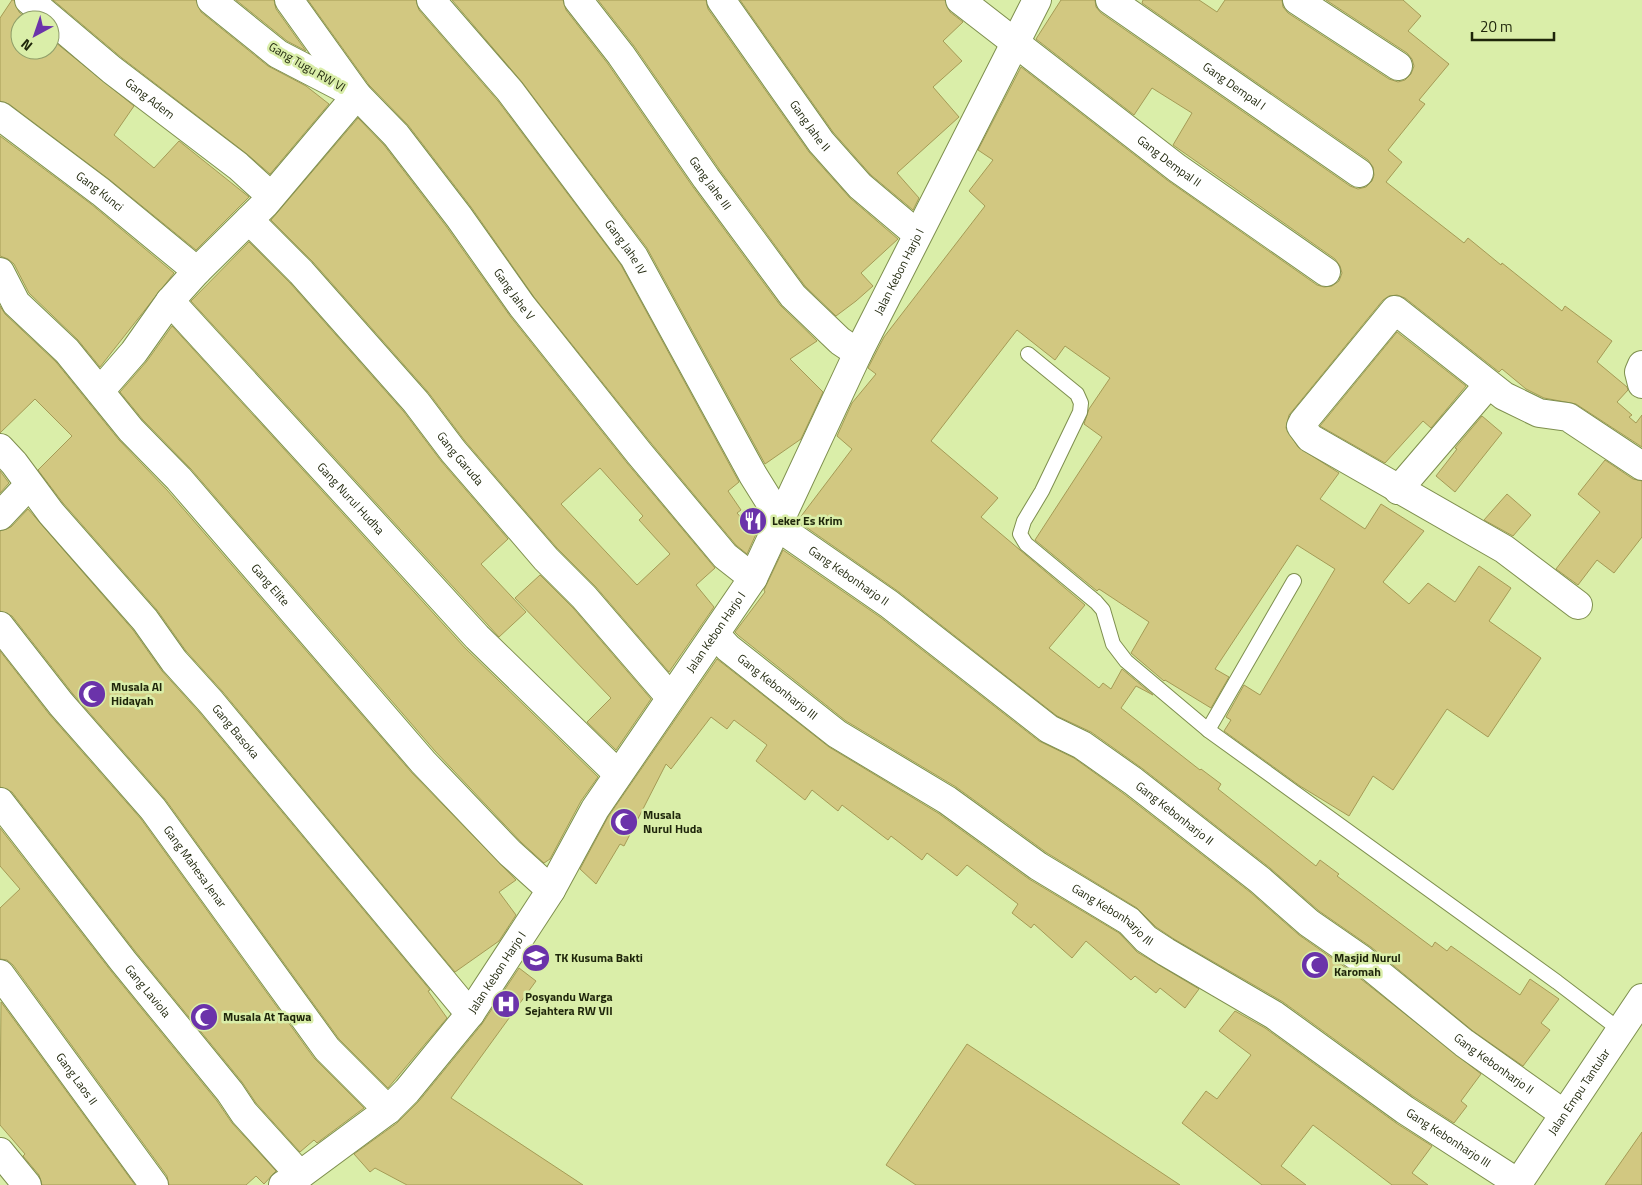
<svg xmlns="http://www.w3.org/2000/svg" width="1642" height="1185" font-family="'Titillium Web',sans-serif">
	<style>
		.building { fill: #d2c881; stroke: #a59b56; fill-rule: evenodd }
		.lines { fill: none; stroke-linecap: round; stroke-linejoin: round }
		.lane-casing { stroke: #7e8f4e; stroke-width: 16 }
		.street-casing { stroke: #7e8f4e; stroke-width: 30 }
		.secondary-casing { stroke: #7e8f4e; stroke-width: 30 }
		.lane { stroke: #fff; stroke-width: 14 }
		.street { stroke: #fff; stroke-width: 28 }
		.secondary { stroke: #fff; stroke-width: 28 }
		.labels { text-anchor: middle; stroke-width: 5; stroke-linejoin: round; paint-order: stroke }
		.street-label { font-size: 12px; fill: #1e250a; stroke: #daeea9 }
		.poi-label { font-size: 12px; font-weight: bold; fill: #1e250a; stroke: #daeea9; text-anchor: start }
	</style>
	<rect width="100%" height="100%" fill="#daeea9"/>
	<g class="building">
		<polygon points="12,0 14,0 19,12 28,20 20,20 20,50 50,50 50,38 134,106 114,135 154,168 179,141 249,197 196,250 110,180 9,104 0,101 0,18"/>
		<polygon points="53,0 196,0 201,12 268,66 306,86 329,104 270,174 247,154 122,58"/>
		<polygon points="236,0 274,0 276,9 306,51 287,41"/>
		<polygon points="308,0 416,0 419,10 498,101 621,265 739,482 728,491 741,510 737,513 756,534 747,554 736,545 651,443 534,297 471,207 408,125 369,85"/>
		<polygon points="452,0 563,0 566,10 608,64 693,187 780,305 817,341 790,359 823,392 801,439 765,464 647,248 522,82"/>
		<polygon points="598,0 706,0 708,9 809,152 850,198 898,239 861,273 873,286 856,301 836,316 805,286 719,169 634,46"/>
		<polygon points="740,0 945,0 950,12 963,22 943,41 962,61 933,87 959,117 897,173 919,198 913,210 871,175 833,132"/>
		<polygon points="1061,0 1095,0 1096,7 1101,13 1350,186 1358,189 1366,187 1372,181 1374,175 1373,167 1368,160 1142,3 1143,0 1199,0 1217,12 1225,0 1282,0 1283,7 1288,13 1389,79 1398,82 1405,80 1411,74 1414,66 1412,59 1407,53 1326,0 1403,0 1421,16 1408,31 1449,64 1419,100 1425,104 1388,150 1402,162 1386,182 1464,243 1468,238 1501,265 1502,263 1562,311 1565,306 1612,341 1597,362 1627,387 1628,390 1617,402 1632,415 1629,417 1636,423 1642,415 1642,447 1576,404 1544,398 1526,389 1502,369 1499,372 1405,298 1397,295 1389,296 1383,300 1289,415 1286,428 1298,447 1339,473 1320,499 1365,529 1381,504 1424,531 1383,582 1409,604 1428,583 1455,602 1479,566 1511,588 1489,621 1541,658 1488,737 1447,709 1393,790 1373,776 1349,816 1300,786 1224,731 1231,720 1226,717 1244,685 1260,695 1335,569 1297,545 1215,669 1229,677 1211,708 1165,680 1164,681 1131,653 1149,622 1099,589 1097,591 1035,540 1102,437 1084,424 1089,409 1110,378 1065,346 1055,360 1017,330 931,441 998,498 981,517 1085,605 1049,648 1099,688 1103,683 1111,689 1122,669 1153,695 1136,686 1121,708 1200,770 1201,769 1221,784 1218,789 1316,866 1320,860 1339,874 1337,876 1432,947 1435,942 1447,951 1451,946 1520,995 1530,979 1559,999 1541,1023 1550,1030 1523,1066 1473,1031 1371,947 1319,911 1270,868 1143,769 1091,732 1057,716 899,592 803,525 799,519 852,449 837,436 852,403 876,374 868,368 884,337 985,206 969,191 993,160 978,150 1021,67 1167,180 1317,285 1324,287 1332,286 1339,281 1342,273 1340,266 1335,259 1173,145 1192,113 1152,88 1134,115 1036,39"/>
		<path d="M358,118L384,145L446,226L510,316L627,463L715,568L696,585L714,607L669,672L596,587L557,548L465,441L428,392L313,262L271,220ZM600,468L643,516L639,520L670,554L637,585L561,504Z"/>
		<polygon points="0,136 91,204 174,273 100,367 78,340 29,293 14,264 8,259 0,256"/>
		<polygon points="249,242 290,283 404,412 441,461 508,539 481,564 526,612 499,637 191,301"/>
		<polygon points="0,306 5,314 56,362 119,440 167,490 412,773 516,880 499,892 516,915 499,941 455,972 223,692 186,651 157,610 63,503 38,470 72,436 35,399 0,433"/>
		<polygon points="172,326 465,648 598,777 581,801 550,859 544,863 521,842 435,751 191,469 143,420 120,392 147,361"/>
		<polygon points="1397,332 1466,386 1431,428 1423,421 1385,463 1320,426"/>
		<polygon points="1482,416 1502,433 1455,492 1436,476 1457,449 1455,448"/>
		<polygon points="1605,460 1633,479 1642,481 1642,537 1614,573 1597,560 1578,585 1556,569 1600,512 1578,494"/>
		<polygon points="0,471 9,483 0,493"/>
		<polygon points="1507,494 1531,515 1513,536 1484,520"/>
		<polygon points="28,509 133,630 162,671 199,712 430,990 428,991 447,1018 388,1088 339,1039 165,799 73,694 12,616 0,611 0,531 11,527"/>
		<polygon points="783,550 880,617 1039,741 1074,758 1124,794 1250,892 1299,935 1352,972 1481,1074 1461,1101 1467,1106 1454,1123 1414,1097 1283,1002 1174,939 1156,927 1137,908 1047,853 956,787 846,721 739,636 735,632 765,592 764,590"/>
		<polygon points="540,575 573,608 651,699 616,750 587,722 611,698 515,598"/>
		<polygon points="0,651 49,714 141,819 314,1058 364,1108 317,1143 314,1140 300,1152 256,1103 242,1082 135,951 12,792 0,787"/>
		<polygon points="717,659 829,747 938,813 1029,879 1119,933 1137,952 1199,989 1185,1008 1160,988 1156,993 1135,976 1131,980 1086,941 1072,958 1034,924 1031,928 1012,913 1018,904 967,865 957,876 927,853 922,860 891,836 888,840 842,805 838,811 812,790 805,800 756,761 767,745 734,720 727,729 711,717 671,769 666,764 624,846 620,844 596,884 580,869 608,817"/>
		<polygon points="0,828 111,971 217,1101 232,1123 276,1171 264,1184 256,1176 246,1185 169,1185 167,1176 13,965 7,960 0,959 0,908 20,889 0,866"/>
		<polygon points="519,968 536,981 451,1098 583,1185 407,1185 375,1168 370,1172 354,1154 397,1123 419,1101 482,1024"/>
		<polygon points="1,1002 135,1185 42,1185 39,1175 23,1156 25,1154 0,1125"/>
		<polygon points="1235,1011 1265,1028 1396,1123 1432,1146 1412,1173 1428,1185 1392,1185 1313,1125 1281,1166 1306,1185 1262,1185 1182,1123 1206,1091 1217,1099 1251,1055 1219,1031"/>
		<polygon points="967,1044 1180,1185 916,1185 886,1165"/>
		<polygon points="1642,1132 1642,1185 1605,1185"/>
	</g>
	<g class="lines">
		<defs>
			<g id="lane">
				<polyline points="1028,354 1077,394 1081,403 1080,412 1042,491 1024,521 1020,534 1026,544 1096,602 1103,610 1113,644 1126,661 1208,730 1557,982 1620,1030"/>
				<polyline points="1208,730 1294,581"/>
			</g>
			<g id="street">
				<path id="s1" d="M29,0L112,70L238,166L271,196"/>
				<path id="s2" d="M289,0L357,95L396,135L459,217L522,306L639,453L725,556L753,578"/>
				<path id="s3" d="M431,0L510,91L634,257L753,475L791,536L889,604L1049,729L1082,745L1133,781L1260,880L1309,923L1361,959L1464,1043L1564,1114"/>
				<path id="s4" d="M578,0L621,55L706,178L793,296L840,341L858,353"/>
				<path id="s5" d="M721,0L821,142L860,186L917,234"/>
				<path id="s6" d="M960,0L1177,168L1326,272"/>
				<path id="s7" d="M1110,0L1359,173"/>
				<polyline points="1297,0 1398,66"/>
				<path id="s8" d="M0,116L101,192L197,271"/>
				<path id="s9" d="M249,220L301,272L416,402L453,451L546,559L584,597L670,697"/>
				<path id="s10" d="M0,272L16,303L67,351L131,430L179,479L423,762L510,853L551,890"/>
				<polyline points="170,301 197,271 265,204 357,95 278,54 211,0"/>
				<polyline points="1642,365 1639,372 1642,384"/>
				<path id="s11" d="M100,391L134,352L170,301L477,637L618,774"/>
				<path id="s12" d="M0,448L14,463L51,513L145,620L174,661L211,702L470,1014"/>
				<polyline points="1398,490 1488,385"/>
				<polyline points="0,516 29,485"/>
				<polyline points="1578,605 1504,549 1310,438 1301,426 1303,422 1395,310 1504,396 1539,413 1568,417 1642,466"/>
				<path id="s13" d="M0,626L61,704L153,809L327,1049L388,1110"/>
				<path id="s14" d="M715,634L728,648L837,734L947,800L1038,866L1129,921L1146,939L1166,952L1274,1015L1405,1110L1518,1183"/>
				<path id="s15" d="M0,802L123,961L230,1092L244,1113L300,1175"/>
				<path id="s16" d="M0,974L154,1185"/>
				<polyline points="0,1152 27,1185"/>
				<path id="s17" d="M283,1185L300,1175L388,1110L407,1091L470,1014L551,890L595,809L753,578L858,353L1037,0"/>
			</g>
			<g id="secondary">
				<path id="s18" d="M1517,1185L1642,998"/>
			</g>
		</defs>
		<use href="#lane" class="lane-casing"/>
		<use href="#street" class="street-casing"/>
		<use href="#secondary" class="secondary-casing"/>
		<use href="#lane" class="lane"/>
		<use href="#street" class="street"/>
		<use href="#secondary" class="secondary"/>
	</g>
	<defs>
		<symbol id="restaurant-disc" viewBox="-11 -11 22 22"><circle r="9.5" fill="#6b33aa" stroke="#daeea9"/><path d="M-5-6h1v4h1v-4h1v4h1v-4h1v5L-1.5 .5V6h-2V.5L-5-1ZM5-6V6H3V1.5H1.5Q1.5-4 5-6Z" fill="#fff"/></symbol>
		<symbol id="mosque-disc" viewBox="-11 -11 22 22"><circle r="9.5" fill="#6b33aa" stroke="#daeea9"/><path d="M3.5-4.9A6 6 0 1 0 3.5 4.9A5 5 0 1 1 3.5-4.9Z" fill="#fff"/></symbol>
		<symbol id="school-disc" viewBox="-11 -11 22 22"><circle r="9.5" fill="#6b33aa" stroke="#daeea9"/><path d="M0-5L7-2L0 1L-7-2ZM-4 1L0 2.5L4 1V4Q0 6-4 4Z" fill="#fff"/></symbol>
		<symbol id="hospital-disc" viewBox="-11 -11 22 22"><circle r="9.5" fill="#6b33aa" stroke="#daeea9"/><path d="M-5-5h3v3.5h4V-5h3V5h-3V1.5h-4V5h-3Z" fill="#fff"/></symbol>
	</defs>
	<g fill-rule="evenodd">
		<use href="#restaurant-disc" x="737" y="505" width="32" height="32"/>
		<use href="#mosque-disc" x="76" y="678" width="32" height="32"/>
		<use href="#mosque-disc" x="608" y="806" width="32" height="32"/>
		<use href="#school-disc" x="520" y="942" width="32" height="32"/>
		<use href="#mosque-disc" x="1299" y="949" width="32" height="32"/>
		<use href="#hospital-disc" x="490" y="988" width="32" height="32"/>
		<use href="#mosque-disc" x="188" y="1001" width="32" height="32"/>
	</g>
	<g class="labels">
		<g class="street-label">
			<text transform="translate(307 67) rotate(30)" y="4">Gang Tugu RW VI</text>
			<text dy="4" stroke="none"><textPath href="#s7" startOffset="151">Gang Dempal I</textPath></text>
			<text dy="4" stroke="none"><textPath href="#s1" startOffset="156">Gang Adem</textPath></text>
			<text dy="4" stroke="none"><textPath href="#s5" startOffset="154">Gang Jahe II</textPath></text>
			<text dy="4" stroke="none"><textPath href="#s6" startOffset="264">Gang Dempal II</textPath></text>
			<text dy="4" stroke="none"><textPath href="#s4" startOffset="226">Gang Jahe III</textPath></text>
			<text dy="4" stroke="none"><textPath href="#s8" startOffset="125">Gang Kunci</textPath></text>
			<text dy="4" stroke="none"><textPath href="#s3" startOffset="315">Gang Jahe IV</textPath></text>
			<text dy="4" stroke="none"><textPath href="#s17" startOffset="1115">Jalan Kebon Harjo I</textPath></text>
			<text dy="4" stroke="none"><textPath href="#s2" startOffset="371">Gang Jahe V</textPath></text>
			<text dy="4" stroke="none"><textPath href="#s9" startOffset="319">Gang Garuda</textPath></text>
			<text dy="4" stroke="none"><textPath href="#s11" startOffset="382">Gang Nurul Hudha</textPath></text>
			<text dy="4" stroke="none"><textPath href="#s3" startOffset="718">Gang Kebonharjo II</textPath></text>
			<text dy="4" stroke="none"><textPath href="#s10" startOffset="415">Gang Elite</textPath></text>
			<text dy="4" stroke="none"><textPath href="#s17" startOffset="710">Jalan Kebon Harjo I</textPath></text>
			<text dy="4" stroke="none"><textPath href="#s14" startOffset="82">Gang Kebonharjo III</textPath></text>
			<text dy="4" stroke="none"><textPath href="#s12" startOffset="369">Gang Basoka</textPath></text>
			<text dy="4" stroke="none"><textPath href="#s3" startOffset="1122">Gang Kebonharjo II</textPath></text>
			<text dy="4" stroke="none"><textPath href="#s13" startOffset="310">Gang Mahesa Jenar</textPath></text>
			<text dy="4" stroke="none"><textPath href="#s14" startOffset="488">Gang Kebonharjo III</textPath></text>
			<text dy="4" stroke="none"><textPath href="#s17" startOffset="305">Jalan Kebon Harjo I</textPath></text>
			<text dy="4" stroke="none"><textPath href="#s15" startOffset="240">Gang Laviola</textPath></text>
			<text dy="4" stroke="none"><textPath href="#s3" startOffset="1528">Gang Kebonharjo II</textPath></text>
			<text dy="4" stroke="none"><textPath href="#s16" startOffset="130">Gang Laos II</textPath></text>
			<text dy="4" stroke="none"><textPath href="#s18" startOffset="112">Jalan Empu Tantular</textPath></text>
			<text dy="4" stroke="none"><textPath href="#s14" startOffset="892">Gang Kebonharjo III</textPath></text>
		</g>
		<g class="poi-label">
			<text x="772" y="525">Leker Es Krim</text>
			<text x="111" y="691">Musala Al<tspan x="111" dy="14">Hidayah</tspan></text>
			<text x="643" y="819">Musala<tspan x="643" dy="14">Nurul Huda</tspan></text>
			<text x="555" y="962">TK Kusuma Bakti</text>
			<text x="1334" y="962">Masjid Nurul<tspan x="1334" dy="14">Karomah</tspan></text>
			<text x="525" y="1001">Posyandu Warga<tspan x="525" dy="14">Sejahtera RW VII</tspan></text>
			<text x="223" y="1021">Musala At Taqwa</text>
		</g>
	</g>
	<g transform="translate(35 35) rotate(220)"><circle r="24" fill="#daeea9" stroke="#8f9e69"/>
	<path d="M0-4L9 19L0 12L-9 19Z" fill="#6b33aa"/>
	<text y="-8" font-size="14" font-weight="bold" text-anchor="middle" fill="#1e250a">N</text>
	</g>
	<path d="M1472 32v8h82v-8" fill="none" stroke="#1e250a" stroke-width="2.5"/>
	<text x="1480" y="32" font-size="15" fill="#1e250a" stroke="#daeea9" stroke-width="4" paint-order="stroke">20 m</text>
</svg>
